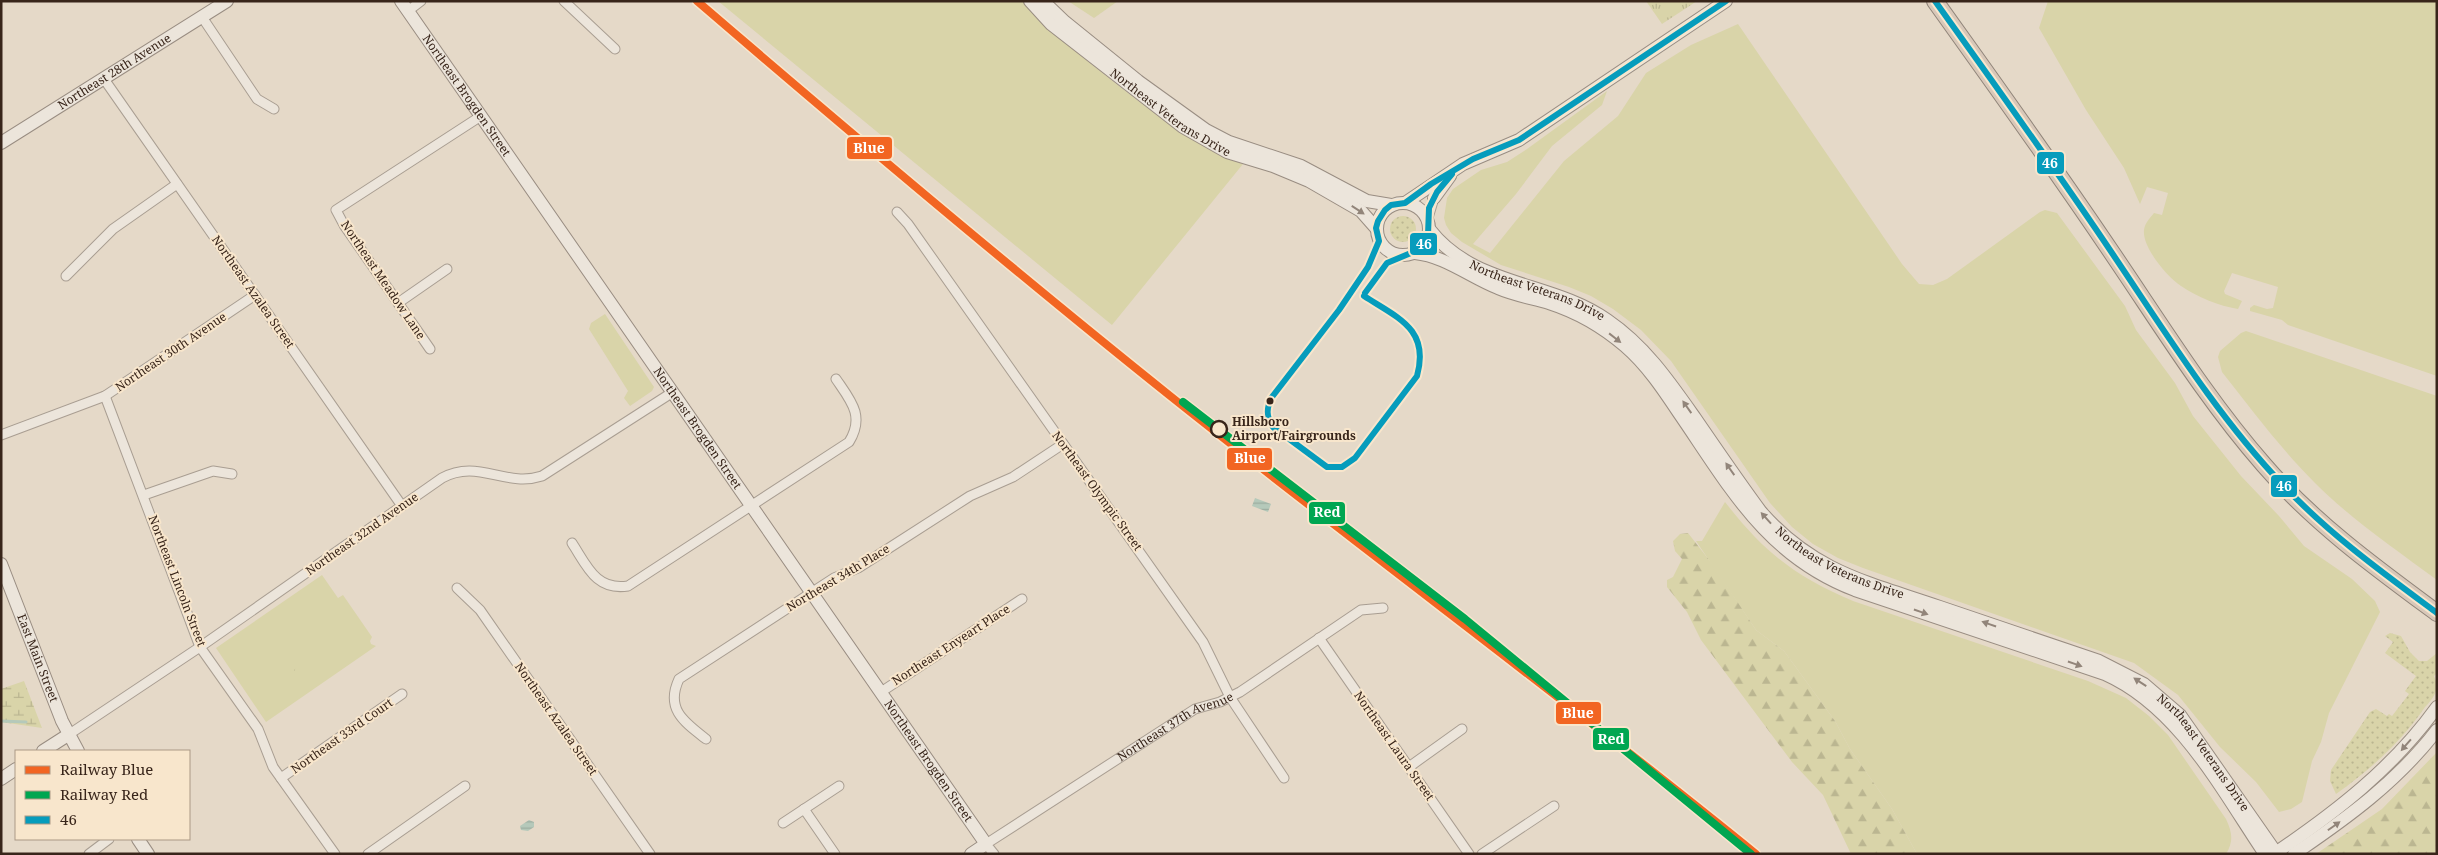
<svg xmlns="http://www.w3.org/2000/svg" width="2438" height="855" font-family="'Noto Serif',serif">
	<style>
		.grass { fill: #d9d4a9 }
		.forest { fill: url(#forest-firs) }
		.wetland { fill: url(#wetland-marsh) }
		.park { fill: url(#park-tufts) }
		.garden { fill: url(#garden-dots) }
		.water { fill: url(#water-rules) }
		.lines { fill: none; stroke-linecap: round; stroke-linejoin: round }
		.stream { stroke: #b5c9ba; stroke-width: 3 }
		.street-casing { stroke: #a99e92; stroke-width: 11 }
		.secondary-casing { stroke: #998d82; stroke-width: 14 }
		.highway-casing { stroke: #8f8479; stroke-width: 18 }
		.street { stroke: #ece5db; stroke-width: 9 }
		.secondary { stroke: #ece5db; stroke-width: 12 }
		.highway { stroke: #d8c8b9; stroke-width: 16 }
		.bus-1-casing { stroke: #f8e6cc; stroke-width: 10 }
		.bus-1 { stroke: #069cbc; stroke-width: 6 }
		.rail-1-casing { stroke: #f8e6cc; stroke-width: 11 }
		.rail-2-casing { stroke: #f8e6cc; stroke-width: 11 }
		.rail-1 { stroke: #f26522; stroke-width: 8 }
		.rail-2 { stroke: #00a651; stroke-width: 8 }
		.oneway { fill: #92857a }
		.bus-dot { fill: #38251a; stroke: #f8e6cc; stroke-width: 2 }
		.stop-dot { fill: #f8e6cc; stroke: #38251a; stroke-width: 2.5 }
		.labels { text-anchor: middle; stroke-width: 4; stroke-linejoin: round; paint-order: stroke }
		.street-label { font-size: 12px; fill: #38251a; stroke: #f8e6cc }
		.stop-label { font-size: 12px; font-weight: bold; fill: #38251a; stroke: #f8e6cc; text-anchor: start }
		.line-badge { stroke: #f8e6cc; stroke-width: 2 }
		.badge-label { font-size: 14px; text-anchor: middle; font-weight: bold; fill: #fff }
	</style>
	<defs>
		<pattern id="forest-firs" width="22" height="20" patternUnits="userSpaceOnUse" patternTransform="scale(1.25)"><rect width="22" height="20" fill="#d9d4a9"/><path d="M5 1l3.5 6h-7zM16 11l3.5 6h-7z" fill="#bbb691"/></pattern>
		<pattern id="wetland-marsh" width="20" height="14" patternUnits="userSpaceOnUse" patternTransform="scale(1.25)"><rect width="20" height="14" fill="#d9d4a9"/><path d="M1 5h8M5 5V1M11 12h8M15 12V8" fill="none" stroke="#bbb691"/></pattern>
		<pattern id="park-tufts" width="24" height="20" patternUnits="userSpaceOnUse" patternTransform="scale(1.25)"><rect width="24" height="20" fill="#d9d4a9"/><path d="M3 7l-1-3M5 7V3M7 7l1-3M15 17l-1-3M17 17v-4M19 17l1-3" fill="none" stroke="#bbb691"/></pattern>
		<pattern id="garden-dots" width="8" height="8" patternUnits="userSpaceOnUse" patternTransform="scale(1.25)"><rect width="8" height="8" fill="#d9d4a9"/><path d="M2 2h.1M6 6h.1" fill="none" stroke="#bbb691" stroke-width="1.8" stroke-linecap="round"/></pattern>
		<pattern id="water-rules" width="6" height="5" patternUnits="userSpaceOnUse" patternTransform="scale(1.25)"><rect width="6" height="5" fill="#b5c9ba"/><path d="M0 2.5h6" fill="none" stroke="#9cac9f"/></pattern>
	</defs>
	<rect width="100%" height="100%" fill="#e5d9c8"/>
	<g class="grass">
		<path d="M718,1H1022C1049,32 1082,56 1114,82C1157,115 1192,145 1243,164L1112,325Z"/>
		<polygon points="1068,1 1118,1 1094,18"/>
		<path d="M2048,1H2437V376L2288,325L2282,320L2250,311V308L2254,305L2267,309L2273,308L2278,287L2232,273L2224,291L2225,294L2242,301L2238,309C2219,306 2197,297 2181,286C2167,277 2142,247 2144,230C2145,223 2149,219 2154,213L2162,215L2168,193L2147,187L2140,204L2124,168L2086,110L2039,28Z"/>
		<polygon points="1738,24 1902,264 1919,284 1933,285 1947,279 2040,212 2045,210 2057,213 2125,306 2136,330 2175,383 2193,416 2241,476 2279,516 2304,546 2352,579 2375,601 2380,612 2329,713 2321,742 2312,761 2302,802 2291,809 2279,812 2256,782 2220,747 2178,695 2134,663 1863,568 1838,558 1813,544 1792,527 1770,503 1671,361 1641,330 1613,309 1591,296 1569,287 1501,265 1462,242 1451,233 1446,225 1444,218 1447,198 1453,189 1481,170 1507,162 1527,149 1607,91 1602,105 1552,146 1516,194 1473,244 1490,253 1564,161 1618,116 1646,73 1691,45"/>
		<polygon points="605,314 654,387 652,391 630,406 624,398 628,391 589,329 591,323"/>
		<path d="M2246,331L2437,396V580C2395,549 2351,519 2315,483C2280,448 2252,410 2222,372L2218,357L2220,351L2241,333Z"/>
		<path d="M1725,502C1764,552 1794,576 1853,601L2088,681L2126,698L2149,716L2168,735L2226,819C2232,832 2234,841 2226,854H1917L1892,809L1850,749L1835,721L1784,651L1756,630L1696,541H1702Z"/>
		<polygon points="322,575 338,598 343,595 372,637 370,641 371,644 376,646 266,722 216,648"/>
	</g>
	<g class="forest">
		<polygon points="1688,533 1713,565 1756,630 1784,651 1835,721 1850,749 1892,809 1917,854 1851,854 1823,795 1792,762 1701,640 1687,612 1667,587 1667,580 1673,577 1682,559 1675,551 1673,541 1680,534"/>
		<polygon points="2437,752 2437,854 2316,854 2382,809"/>
	</g>
	<polygon class="wetland" points="24,681 42,728 1,722 1,689"/>
	<g class="park">
		<polygon points="1646,1 1697,1 1662,24"/>
		<polygon points="309,660 315,669 301,679 294,670"/>
	</g>
	<g class="garden">
		<circle cx="1403" cy="229" r="13"/>
		<path d="M2390,633L2401,636L2410,652L2419,661H2427L2437,653V673L2434,676C2436,681 2438,686 2436,691C2434,697 2429,703 2425,707C2401,742 2370,770 2336,794L2330,781L2331,770L2370,712L2376,709L2387,716L2389,714L2392,716L2409,694L2405,691L2416,676L2385,653L2393,642L2385,636Z"/>
	</g>
	<g class="water">
		<polygon points="1255,498 1271,504 1268,512 1252,506"/>
		<polygon points="529,820 534,822 534,827 528,831 521,830 520,826"/>
	</g>
	<g class="lines">
		<polyline class="stream" points="1,721 26,722"/>
		<defs>
			<g id="street">
				<polyline points="564,1 615,49"/>
				<polyline points="408,11 421,1"/>
				<polyline points="202,17 257,99 274,109"/>
				<polyline points="104,79 402,506"/>
				<polyline points="897,212 908,224 1203,642 1230,697 1284,778"/>
				<polyline points="1428,218 1434,198"/>
				<polyline points="66,276 113,229 177,184"/>
				<polyline points="398,303 447,269"/>
				<polyline points="430,349 344,225 336,210 481,116"/>
				<polyline points="105,396 200,647 258,729 273,767 335,854"/>
				<polyline points="1,435 105,396 255,295"/>
				<polyline points="144,495 213,471 232,474"/>
				<path d="M572,543C587,566 596,591 628,586L849,442C865,416 851,401 836,379"/>
				<polyline points="457,588 480,610 650,854"/>
				<polyline points="1319,638 1469,854"/>
				<polyline points="881,692 1022,599"/>
				<path d="M68,735L200,647L442,478C478,458 505,488 542,476L673,392"/>
				<path d="M706,739C684,722 665,709 679,679L834,578L858,568L970,496L1013,477L1063,444"/>
				<polyline points="1409,767 1462,729"/>
				<polyline points="281,778 402,694"/>
				<polyline points="804,809 835,854"/>
				<polyline points="783,823 839,786"/>
				<polyline points="89,854 109,839"/>
				<polyline points="368,854 465,786"/>
				<path id="s1" d="M994,854L986,844L1195,709L1220,702L1240,692L1361,610L1383,608"/>
				<polyline points="1482,854 1554,806"/>
			</g>
			<g id="secondary">
				<path id="s2" d="M401,1L986,844L971,854"/>
				<path id="s3" d="M1030,1L1051,24L1183,127L1227,152L1273,166L1309,181L1361,211L1376,228"/>
				<polyline points="1043,1 1065,22 1138,81 1206,130 1229,142 1301,166 1367,201 1391,205"/>
				<path id="s4" d="M1,143L227,1"/>
				<polyline points="1434,198 1450,176"/>
				<circle cx="1403" cy="229" r="26"/>
				<polyline points="1405,203 1463,164 1519,140 1726,1"/>
				<path id="s5" d="M1430,230C1474,287 1552,281 1607,320C1645,346 1669,381 1695,418C1717,450 1738,481 1761,512C1814,572 1867,582 1940,607C1993,625 2046,643 2099,661L2144,684L2180,715L2277,854"/>
				<path d="M1415,253C1445,256 1470,277 1498,288C1514,295 1532,298 1549,303C1577,312 1603,327 1625,346C1647,365 1663,389 1679,413C1730,487 1766,556 1855,590L2105,674C2179,707 2221,789 2265,854"/>
				<path id="s6" d="M1,564L62,721L78,751"/>
				<polyline points="43,751 68,735"/>
				<polyline points="1,779 16,769"/>
				<polyline points="138,839 148,854"/>
				<path d="M2274,854C2336,812 2393,768 2437,707"/>
				<path d="M2294,854C2347,818 2397,782 2437,730"/>
			</g>
			<path id="highway" d="M1935,1C1995,85 2055,168 2112,253C2161,325 2207,400 2264,465C2314,523 2376,568 2437,613"/>
		</defs>
		<use href="#street" class="street-casing"/>
		<use href="#secondary" class="secondary-casing"/>
		<use href="#highway" class="highway-casing"/>
		<use href="#street" class="street"/>
		<use href="#secondary" class="secondary"/>
		<use href="#highway" class="highway"/>
		<defs>
			<g id="bus-1">
				<path d="M1935,1C1995,85 2055,168 2112,253C2166,333 2217,416 2283,485C2329,534 2383,573 2437,613"/>
				<polyline points="1365,293 1387,263 1418,250 1425,243 1428,235 1429,208 1437,192 1452,174"/>
				<path d="M1364,296C1398,318 1430,329 1417,376L1355,458L1342,467H1327L1273,427C1266,417 1266,408 1272,397L1339,310L1368,267L1379,241L1376,228L1378,221L1385,210L1391,205L1405,203L1431,184L1473,159L1519,140L1726,1"/>
			</g>
		</defs>
		<use href="#bus-1" class="bus-1-casing"/>
		<use href="#bus-1" class="bus-1"/>
		<defs>
			<path id="rail-1" d="M697,1C853,135 1009,267 1169,395C1363,550 1563,697 1756,854"/>
			<polyline id="rail-2" points="1183,402 1465,619 1751,854"/>
		</defs>
		<use href="#rail-1" class="rail-1-casing"/>
		<use href="#rail-2" class="rail-2-casing"/>
		<use href="#rail-1" class="rail-1"/>
		<use href="#rail-2" class="rail-2"/>
	</g>
	<defs><path id="oneway-solid" d="M-6-.8H1V-3.2L6.5 0L1 3.2V.8H-6Z" transform="scale(1.25)"/></defs>
	<g class="oneway">
		<use href="#oneway-solid" transform="translate(1358 210) rotate(33)"/>
		<use href="#oneway-solid" transform="translate(1615 338) rotate(38)"/>
		<use href="#oneway-solid" transform="translate(1687 407) rotate(-125)"/>
		<use href="#oneway-solid" transform="translate(1730 469) rotate(-125)"/>
		<use href="#oneway-solid" transform="translate(1766 518) rotate(-132)"/>
		<use href="#oneway-solid" transform="translate(1921 612) rotate(19)"/>
		<use href="#oneway-solid" transform="translate(1989 624) rotate(-161)"/>
		<use href="#oneway-solid" transform="translate(2075 664) rotate(19)"/>
		<use href="#oneway-solid" transform="translate(2140 682) rotate(-147)"/>
		<use href="#oneway-solid" transform="translate(2406 745) rotate(131)"/>
		<use href="#oneway-solid" transform="translate(2334 826) rotate(-35)"/>
	</g>
	<circle class="bus-dot" cx="1270" cy="401" r="4.5"/>
	<circle class="stop-dot" cx="1219" cy="429" r="8"/>
	<g class="labels">
		<g class="street-label">
			<text dy="4" stroke="none"><textPath href="#s4" startOffset="134">Northeast 28th Avenue</textPath></text>
			<text dy="4" stroke="none"><textPath href="#s2" startOffset="115">Northeast Brogden Street</textPath></text>
			<text dy="4" stroke="none"><textPath href="#s3" startOffset="180">Northeast Veterans Drive</textPath></text>
			<text transform="translate(383 280) rotate(56)" y="4">Northeast Meadow Lane</text>
			<text dy="4" stroke="none"><textPath href="#s5" startOffset="125">Northeast Veterans Drive</textPath></text>
			<text transform="translate(253 292) rotate(55)" y="4">Northeast Azalea Street</text>
			<text transform="translate(171 352) rotate(-34)" y="4">Northeast 30th Avenue</text>
			<text dy="4" stroke="none"><textPath href="#s2" startOffset="520">Northeast Brogden Street</textPath></text>
			<text transform="translate(1097 491) rotate(54)" y="4">Northeast Olympic Street</text>
			<text transform="translate(362 534) rotate(-35)" y="4">Northeast 32nd Avenue</text>
			<text dy="4" stroke="none"><textPath href="#s5" startOffset="544">Northeast Veterans Drive</textPath></text>
			<text transform="translate(838 578) rotate(-31)" y="4">Northeast 34th Place</text>
			<text transform="translate(177 581) rotate(69)" y="4">Northeast Lincoln Street</text>
			<text transform="translate(951 645) rotate(-33)" y="4">Northeast Enyeart Place</text>
			<text dy="4" stroke="none"><textPath href="#s6" startOffset="101">East Main Street</textPath></text>
			<text transform="translate(556 719) rotate(55)" y="4">Northeast Azalea Street</text>
			<text dy="4" stroke="none"><textPath href="#s1" startOffset="236">Northeast 37th Avenue</textPath></text>
			<text transform="translate(342 736) rotate(-35)" y="4">Northeast 33rd Court</text>
			<text transform="translate(1394 746) rotate(55)" y="4">Northeast Laura Street</text>
			<text dy="4" stroke="none"><textPath href="#s5" startOffset="964">Northeast Veterans Drive</textPath></text>
			<text dy="4" stroke="none"><textPath href="#s2" startOffset="925">Northeast Brogden Street</textPath></text>
		</g>
		<g class="stop-label">
			<text x="1232" y="426">Hillsboro<tspan x="1232" dy="14">Airport/Fairgrounds</tspan></text>
		</g>
	</g>
	<g class="line-badge">
		<rect x="846" y="136" width="47" height="24" rx="5" fill="#f26522"/>
		<rect x="2036" y="151" width="29" height="24" rx="5" fill="#069cbc"/>
		<rect x="1409" y="232" width="29" height="24" rx="5" fill="#069cbc"/>
		<rect x="1226" y="447" width="47" height="24" rx="5" fill="#f26522"/>
		<rect x="2270" y="474" width="28" height="24" rx="5" fill="#069cbc"/>
		<rect x="1308" y="501" width="38" height="24" rx="5" fill="#00a651"/>
		<rect x="1555" y="701" width="47" height="24" rx="5" fill="#f26522"/>
		<rect x="1592" y="727" width="38" height="24" rx="5" fill="#00a651"/>
	</g>
	<g class="badge-label">
		<text x="869" y="153">Blue</text>
		<text x="2050" y="168">46</text>
		<text x="1424" y="249">46</text>
		<text x="1250" y="463">Blue</text>
		<text x="2284" y="491">46</text>
		<text x="1327" y="517">Red</text>
		<text x="1578" y="718">Blue</text>
		<text x="1611" y="744">Red</text>
	</g>
	<rect width="2438" height="855" fill="none" stroke="#38251a" stroke-width="5"/>
	<rect x="15" y="750" width="175" height="90" fill="#f8e6cc" stroke="#ab9985"/>
	<rect x="25" y="766" width="25" height="8" fill="#f26522" stroke="#ab9985"/>
	<text x="60" y="775" font-size="15" fill="#38251a">Railway Blue</text>
	<rect x="25" y="791" width="25" height="8" fill="#00a651" stroke="#ab9985"/>
	<text x="60" y="800" font-size="15" fill="#38251a">Railway Red</text>
	<rect x="25" y="816" width="25" height="8" fill="#069cbc" stroke="#ab9985"/>
	<text x="60" y="825" font-size="15" fill="#38251a">46</text>
</svg>
